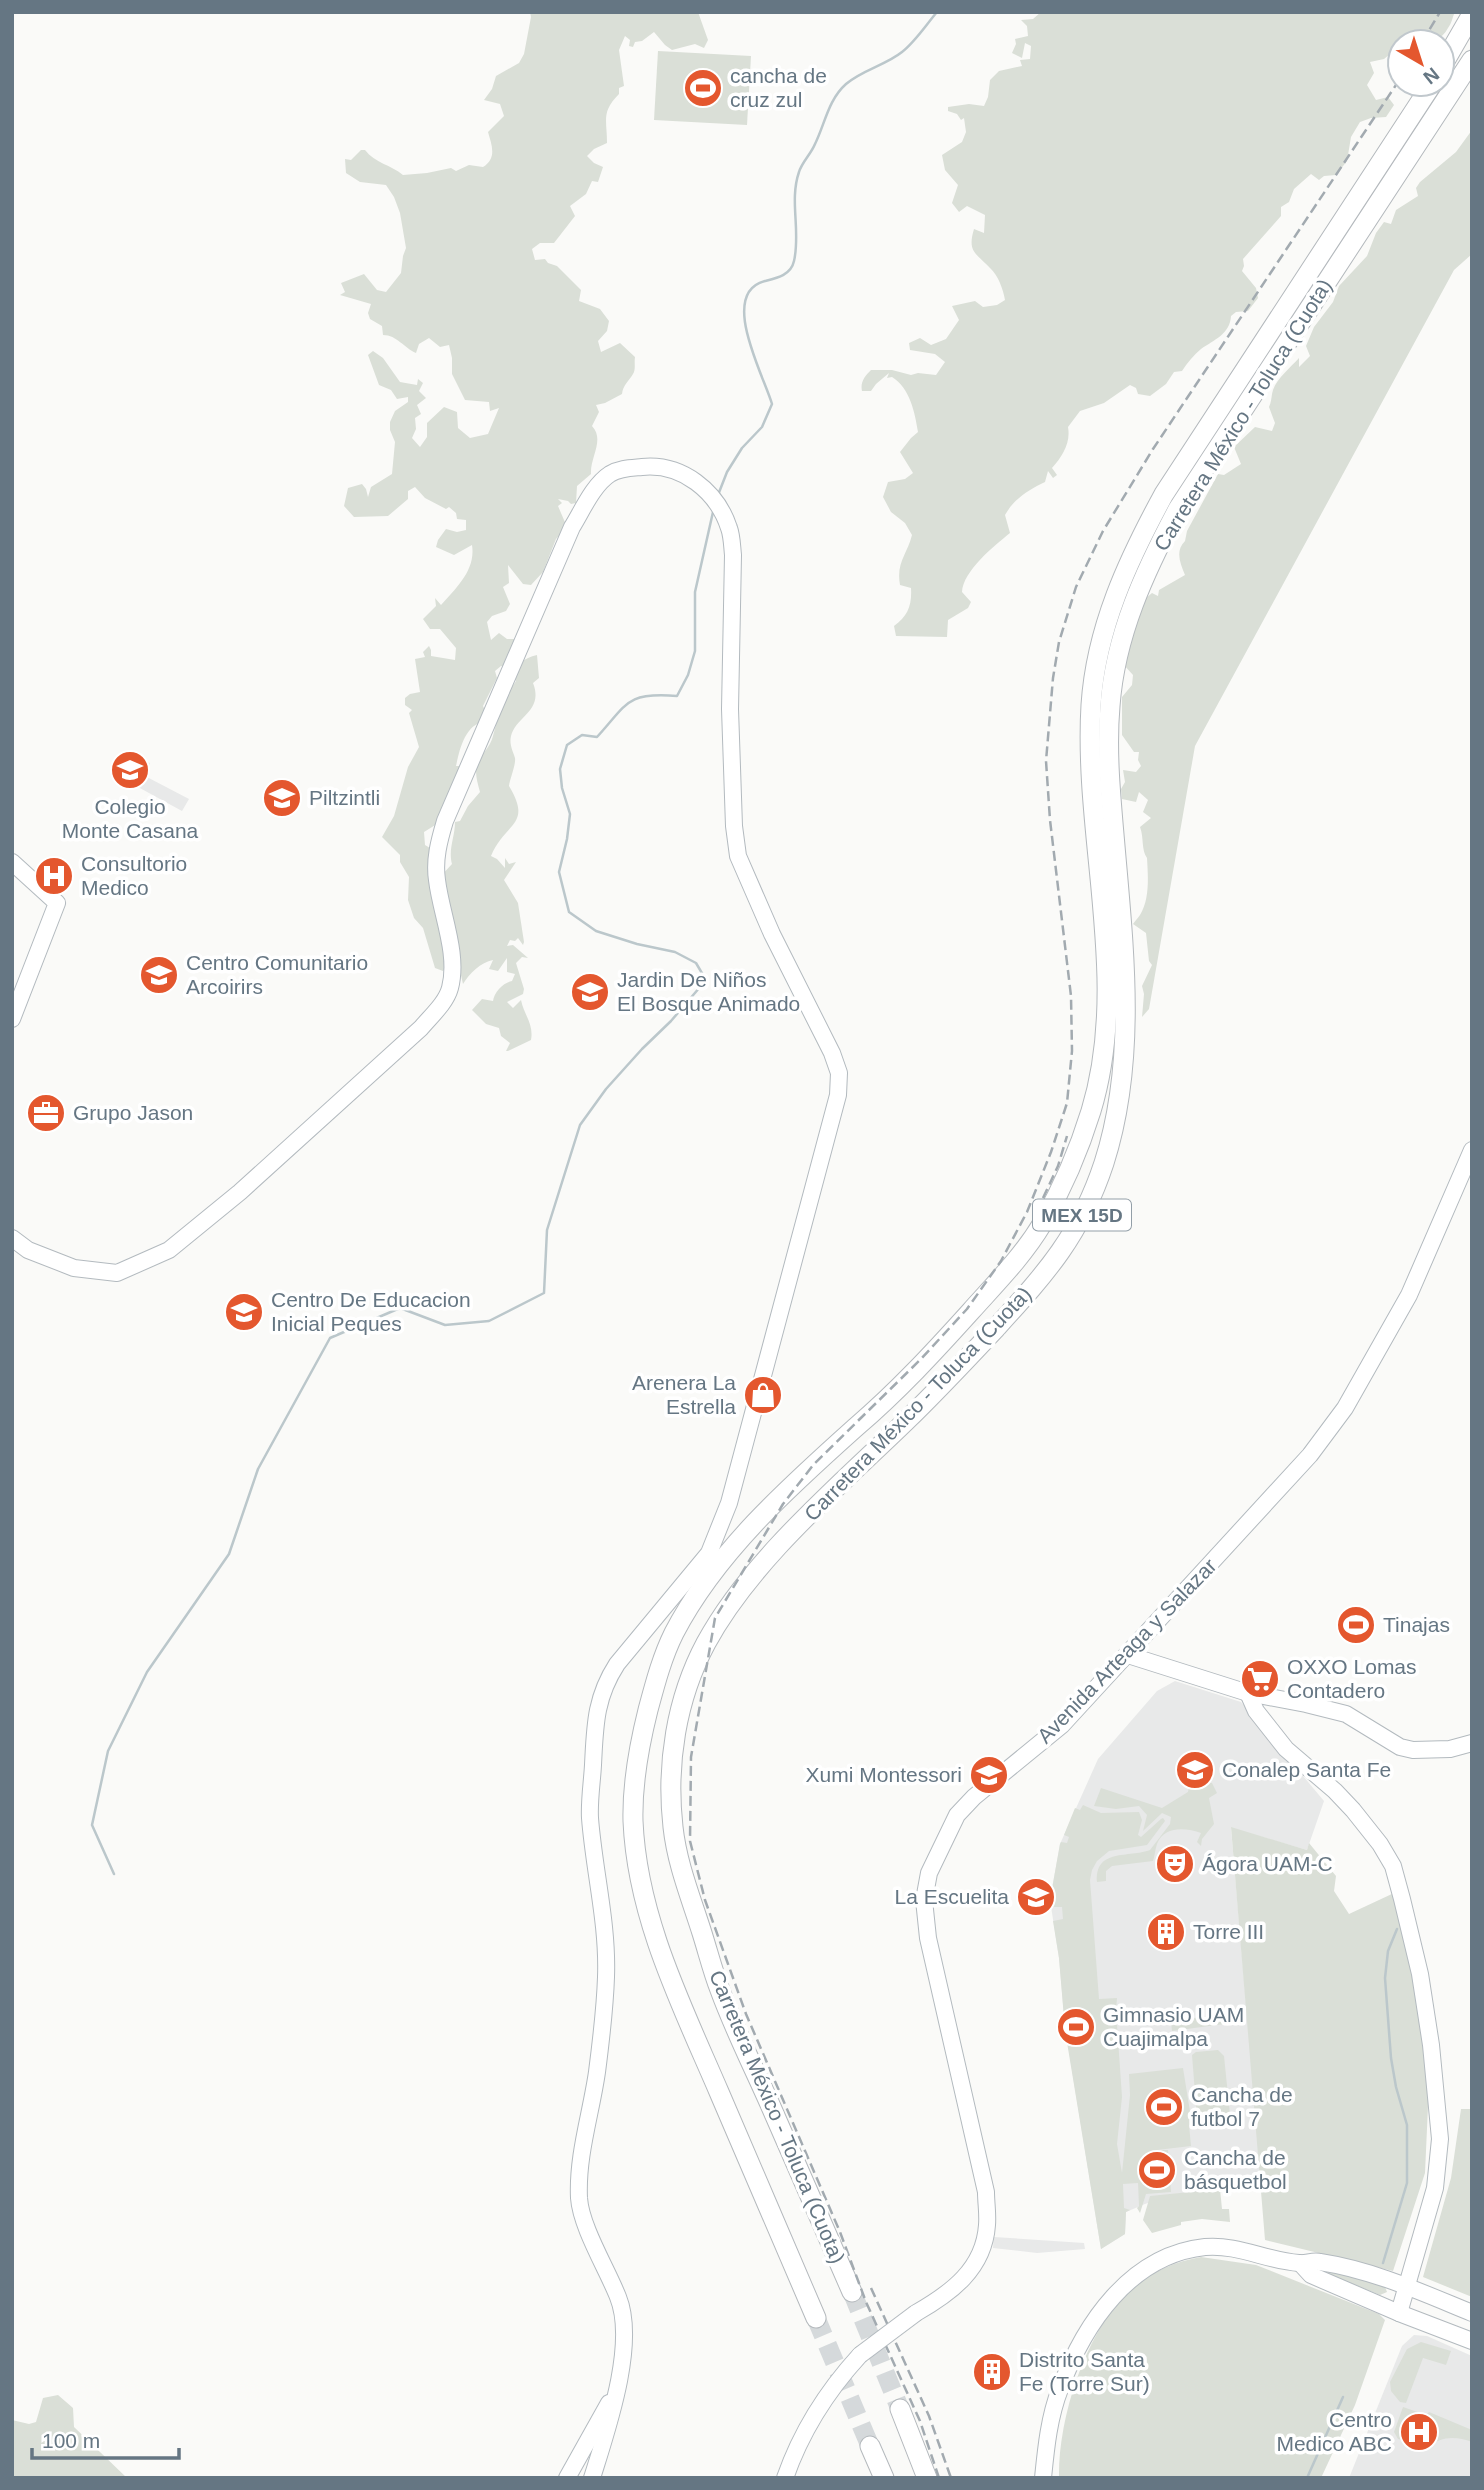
<svg xmlns="http://www.w3.org/2000/svg" width="1484" height="2490" font-family="Helvetica,sans-serif">
	<style>
		.built { fill: #e8e9e9 }
		.green { fill: #dadfd7 }
		.lines { fill: none; stroke-linecap: round; stroke-linejoin: round }
		.stream { stroke: #bbc7cb; stroke-width: 2.5 }
		.highway-tunnel { stroke: #d5d9db; stroke-width: 19; stroke-dasharray: 19 10; stroke-linecap: butt }
		.secondary-casing { stroke: #b3babf; stroke-width: 18 }
		.highway-casing { stroke: #b4b9bd; stroke-width: 21 }
		.secondary { stroke: #fff; stroke-width: 16 }
		.highway { stroke: #fff; stroke-width: 19 }
		.rail { stroke: #a2aab0; stroke-width: 2.5; stroke-dasharray: 10 5; stroke-linecap: butt }
		.secondary-bridge-casing { stroke: #b3babf; stroke-width: 18; stroke-linecap: butt }
		.secondary-bridge { stroke: #fff; stroke-width: 16 }
		.labels { text-anchor: middle; stroke-width: 7; stroke-linejoin: round; paint-order: stroke }
		.shield { fill: #fff; stroke: #939fa8; stroke-width: 2 }
		.shield-label { font-size: 19px; font-weight: bold; fill: #657683 }
		.poi-label { font-size: 21px; fill: #657683; stroke: #fff; text-anchor: start }
		.street-label { font-size: 21px; fill: #657683; stroke: #fff }
	</style>
	<rect width="100%" height="100%" fill="#fafaf8"/>
	<g class="built">
		<polygon points="137,757 150,763 145,776 189,799 182,811 127,781"/>
		<polygon points="1175,1681 1241,1702 1324,1801 1307,1850 1231,1828 1262,2189 1165,2197 1145,2204 1126,2212 1125,2234 1101,2249 1065,2027 1059,1958 1050,1900 1060,1844 1098,1759 1157,1691"/>
		<polygon points="994,2237 1084,2243 1085,2249 1037,2253 993,2248"/>
		<polygon points="1414,2335 1427,2336 1472,2356 1472,2478 1349,2478 1402,2346"/>
	</g>
	<g class="green">
		<path d="M530,12H698L708,40L704,48L695,44L672,50L665,45L654,32L642,41L635,42L633,47L629,46L630,40L625,36L619,50L624,86L619,88V94C601,112 607,120 607,143L594,149L587,156L594,163L603,167L598,182L592,181L586,194L570,206L575,216L554,243H540L532,249L535,260L545,259L548,263L557,266L581,290L579,301L600,309L609,321L607,331L598,341L601,352L620,343L635,357C634,363 636,369 633,374C629,381 623,385 622,394L605,403L596,405L599,412L592,426C605,440 590,457 591,474L577,486L576,503L571,504L568,501L558,499L562,503L558,506L567,527L556,539L543,572L531,585L523,584L508,565L509,583L503,587L510,604L506,611L492,616L487,622L491,640L499,633L507,639H515L516,646L506,667L501,666L495,671L497,678L483,706L487,715L485,721C465,725 460,748 456,766H464L453,814L424,832L425,845L435,851L439,878L452,864C448,849 455,837 455,822L460,821L468,806L480,792C478,785 476,778 476,771C477,757 490,749 493,736C498,716 504,698 516,681L514,678C515,664 524,658 537,655L539,678L533,683C544,711 516,716 511,736C509,745 513,751 515,758C516,765 510,778 509,786C533,826 505,822 491,856L497,859L505,868V858L509,864L516,862L504,880L518,903L524,942L523,945L518,938L515,941L510,940L507,946L513,945L528,958L522,957L516,963L524,989L523,994L507,1002L513,1008L521,1000C524,1015 534,1024 531,1040L508,1051H506L510,1043L501,1036L499,1028L486,1024L472,1010L482,999L493,1001C494,992 504,982 512,981L515,974L507,972V958L498,971L489,969L493,960C481,962 469,974 463,984L460,971L451,959L443,971L435,968L423,928L414,918L408,900L409,877L400,862V855L382,837L394,816L408,767L419,747L409,713L412,710L405,705V698L410,694L420,692L415,659L425,657L423,652L429,646L431,650V656L455,660L456,648L440,629H430L423,619L436,606L435,598L441,605C456,588 476,570 472,545L454,555L436,547L438,540L446,529L457,532L466,530V520L457,519L456,513L449,507L446,509L425,498L415,487L408,491V499L388,516L354,517L344,506L348,488L362,484L366,489L368,497L371,487L392,474L395,442L390,430V422L395,411L408,402V397L397,399L391,390L379,385L368,355L373,351L383,358L400,382L417,385L418,379L423,383L419,391L426,398L417,405L421,414L415,418L416,429L412,438L420,447L427,437V423L444,407L457,412L458,428L470,438L488,434L499,408L490,411L489,402L465,400L452,374V358L449,345L440,347L429,338L419,344L416,353C404,348 397,335 383,335L382,326L370,319L368,313L371,304L340,295L345,292L341,283L364,274L377,290L386,292L401,273L403,256L406,248L400,213L394,197L386,185L360,182L346,173L345,159L351,160L361,150H365C375,163 391,165 403,175L427,173L451,168L456,171L469,165L483,167C497,158 492,146 488,132L504,116L500,104L484,100L492,89L496,76L519,63L524,54L531,17Z"/>
		<path d="M1041,12H1455C1452,18 1452,23 1448,28C1438,47 1419,42 1400,42V46L1384,59L1370,62L1374,73L1367,85L1376,100L1388,97L1394,105L1386,117L1371,118L1360,122L1351,137L1347,161L1336,175L1324,176L1319,180L1311,174L1294,189L1289,202L1281,207V216L1243,259L1244,266L1242,271L1256,288L1258,298L1248,311L1236,312L1231,316C1230,334 1214,340 1201,349C1194,355 1187,363 1182,371L1174,372L1166,384L1150,396L1138,394L1136,388L1130,385L1104,403L1080,411L1068,427C1071,443 1062,457 1052,468L1057,475L1053,478L1048,471L1045,482C1028,490 1014,499 1005,515L1010,533C994,546 963,571 962,592L971,602L968,608L948,620L947,637L896,636L894,626C908,616 912,605 911,588L900,585C896,562 907,555 912,535L905,523L891,512L883,497L888,482L905,479L913,473L900,452L911,438L918,432C915,413 910,388 892,377L887,378L889,373L876,384L871,391H862C860,382 865,376 871,370H892L911,375L918,373L936,375L945,362L935,354L910,350L909,343L920,338L931,345L946,339L959,320L952,306L975,301L983,307L997,305L1005,300C1003,289 998,275 990,268C976,253 967,252 974,229L984,233L985,215L967,206L959,212L952,203L958,185L945,170L942,155L962,142L966,132L964,118L961,120L957,114L948,111V107L969,104L984,106L988,97L990,80L999,71L1022,66L1020,60L1030,59L1031,46L1025,43L1022,58L1012,53L1016,44L1015,39L1028,36L1027,26L1021,20L1033,19Z"/>
		<polygon points="658,51 751,56 747,125 654,120"/>
		<path d="M1472,130V254L1454,270L1195,746L1149,1009L1142,1017L1144,994L1142,986L1152,965L1149,961L1146,933L1133,924C1135,921 1138,918 1140,915C1150,899 1148,876 1147,858C1141,850 1144,837 1140,827L1151,818L1143,812L1148,800L1139,792L1136,802L1122,799L1121,789L1125,782L1123,770L1136,772L1141,766L1138,760L1139,752H1134L1122,735V697L1132,685L1133,675L1123,664L1127,642L1146,598L1152,593L1158,596L1159,590L1185,575C1180,563 1175,551 1185,541L1187,531L1218,474L1224,475L1241,464L1234,447L1255,427L1272,431L1275,423L1269,407C1272,401 1271,396 1273,390C1277,378 1291,367 1299,358V367L1310,356L1306,346L1314,327L1333,302L1339,286L1367,256L1376,233L1384,222L1391,224L1396,210L1418,196L1416,188L1420,182L1456,152Z"/>
		<path d="M1190,1781L1212,1783L1217,1793L1209,1798L1214,1824L1202,1839L1201,1846L1197,1842L1201,1833C1187,1828 1164,1825 1157,1844C1155,1850 1155,1855 1153,1861L1112,1866L1106,1871V1881L1097,1882C1095,1848 1129,1858 1150,1850L1170,1824L1171,1817L1162,1813L1143,1831L1147,1815L1139,1806L1116,1809L1094,1806L1101,1788L1162,1808L1188,1792Z"/>
		<polygon points="1083,1805 1101,1813 1139,1812 1142,1820 1138,1835 1141,1837 1161,1819 1163,1818 1165,1821 1147,1845 1109,1851 1097,1861 1092,1870 1090,1880 1099,1999 1117,1998 1116,2010 1122,2097 1117,2144 1122,2173 1130,2095 1129,2074 1183,2068 1192,2124 1189,2125 1191,2146 1157,2150 1168,2150 1171,2192 1146,2194 1140,2213 1137,2208 1139,2206 1138,2183 1123,2184 1124,2208 1130,2210 1126,2212 1125,2234 1101,2249 1065,2030 1059,1958 1053,1921 1063,1919 1062,1907 1051,1907 1050,1900 1060,1844 1061,1842 1067,1843 1069,1837 1064,1835 1075,1808 1080,1810"/>
		<polygon points="1231,1827 1307,1850 1309,1843 1336,1876 1334,1891 1349,1914 1394,1893 1415,1988 1429,2084 1425,2173 1393,2271 1265,2240"/>
		<polygon points="1214,2016 1224,2024 1172,2031 1171,2021"/>
		<polygon points="1218,2050 1224,2056 1230,2115 1225,2122 1203,2125 1197,2119 1192,2055 1196,2052"/>
		<polygon points="1461,2109 1472,2109 1472,2297 1423,2277 1451,2178"/>
		<polygon points="1220,2189 1222,2209 1229,2209 1230,2222 1202,2219 1181,2222 1181,2225 1152,2233 1143,2220 1150,2196"/>
		<path d="M1201,2257L1256,2265L1379,2314L1385,2320L1355,2405L1321,2478H1059C1058,2420 1084,2337 1125,2295C1145,2274 1173,2262 1201,2257Z"/>
		<polygon points="1311,2267 1369,2281 1385,2287 1387,2292 1380,2295"/>
		<polygon points="1421,2342 1451,2351 1446,2365 1423,2358 1406,2403 1400,2402 1391,2391 1390,2382 1407,2349"/>
		<polygon points="58,2395 73,2408 74,2427 127,2478 12,2478 12,2420 29,2424 36,2422 43,2398"/>
		<path d="M1403,2407L1426,2415L1429,2412L1472,2430V2442C1456,2436 1441,2436 1428,2447L1398,2439L1394,2432Z"/>
	</g>
	<g class="lines">
		<g class="stream">
			<path d="M718,495L727,472L742,448L762,427L772,404C764,376 718,293 765,281C777,278 791,275 794,261C801,231 789,201 799,172C802,162 811,154 815,144C825,124 828,100 846,84C862,70 886,65 902,52C915,42 926,25 937,12"/>
			<path d="M114,1874L92,1825L108,1751L147,1672L229,1554L258,1469L330,1338L400,1308L445,1325L489,1321L544,1293L547,1230L580,1125L606,1089L642,1049L671,1021L706,980L696,963L675,952L637,944L596,931L569,912L559,872L567,839L570,814L562,788L560,769L567,745L582,735L597,737C628,703 626,692 677,696L688,675L695,651V592L713,512"/>
			<polyline points="1383,2263 1407,2183 1407,2125 1396,2087 1391,2058 1385,1978 1388,1951 1397,1929"/>
			<polyline points="1307,2478 1343,2397"/>
		</g>
		<g class="highway-tunnel">
			<polyline points="852,2292 900,2409"/>
			<polyline points="816,2318 870,2446"/>
		</g>
		<defs>
			<g id="secondary">
				<polyline points="12,862 57,903 12,1019"/>
				<path d="M12,1238L28,1250L74,1268L117,1273L169,1250L240,1192L421,1028C431,1016 446,1003 450,988C459,954 441,914 437,880C434,860 439,841 445,821L572,527C582,511 593,485 610,474C620,468 631,468 642,467C682,463 717,491 729,528C732,536 732,546 733,555L730,709L734,826L738,856L772,934L832,1053L839,1073L838,1095L729,1503L709,1553L617,1664C595,1698 595,1726 593,1765C592,1783 589,1801 590,1818C594,1871 608,1923 606,1977C605,2008 601,2041 597,2072C591,2114 577,2155 579,2198C581,2227 607,2269 618,2297C637,2344 607,2430 592,2478"/>
				<polyline points="1128,1655 1248,1693 1306,1704 1346,1714 1400,1747 1413,1750 1450,1749 1472,1743"/>
				<polyline points="1248,1693 1256,1711 1286,1749 1335,1791 1353,1810 1380,1844 1393,1866 1402,1899 1420,1974 1431,2045 1440,2139 1435,2188 1399,2313"/>
				<polyline points="1300,2263 1311,2275 1399,2313 1472,2341"/>
				<path d="M916,2313C951,2293 984,2269 987,2225C988,2214 986,2203 986,2192L928,1938L924,1900L929,1873L957,1815L974,1797L1062,1725L1310,1455L1345,1408L1409,1295L1472,1150"/>
				<polyline points="567,2478 609,2403"/>
				<path d="M785,2478C801,2432 827,2391 860,2355"/>
				<path d="M1043,2478C1046,2448 1049,2417 1060,2389C1084,2324 1130,2255 1205,2247C1238,2244 1267,2261 1299,2263C1306,2264 1313,2260 1320,2262C1373,2270 1423,2293 1472,2313"/>
			</g>
			<g id="highway">
				<polyline points="1442,66 1472,14"/>
				<path d="M852,2292C825,2231 799,2170 772,2109C755,2070 735,2031 720,1990C713,1972 708,1952 702,1933C691,1898 677,1864 673,1827C666,1765 676,1699 706,1643C751,1560 838,1487 906,1421C937,1391 966,1360 996,1328C1046,1273 1080,1236 1104,1163C1137,1060 1124,950 1115,846C1111,799 1106,752 1110,706C1115,635 1145,571 1178,509L1472,60"/>
				<path d="M816,2318C784,2243 751,2167 719,2092C682,2006 637,1917 633,1821C632,1784 639,1746 648,1710C655,1684 662,1657 674,1633C716,1552 789,1487 856,1427C898,1391 934,1352 971,1311C996,1283 1023,1256 1042,1224C1062,1189 1079,1150 1091,1111C1131,980 1083,839 1091,705C1096,628 1128,560 1164,494L1432,84"/>
				<polyline points="900,2409 927,2478"/>
				<polyline points="870,2446 884,2478"/>
			</g>
		</defs>
		<use href="#secondary" class="secondary-casing"/>
		<use href="#highway" class="highway-casing"/>
		<use href="#secondary" class="secondary"/>
		<use href="#highway" class="highway"/>
		<g class="rail">
			<polyline points="1422,42 1440,12"/>
			<polyline points="1043,1198 1058,1166 1067,1136"/>
			<polyline points="871,2288 929,2416 951,2478"/>
			<polyline points="939,2478 920,2421 866,2302 840,2232 746,2014 705,1900 690,1841 691,1757 715,1618 783,1504 814,1464 921,1359 967,1309 1001,1261 1027,1212 1051,1152 1067,1103 1072,1051 1071,996 1050,820 1046,761 1053,678 1059,642 1076,587 1103,531 1153,449 1400,79"/>
		</g>
		<defs>
			<polyline id="secondary-bridge" points="860,2355 916,2313"/>
		</defs>
		<use href="#secondary-bridge" class="secondary-bridge-casing"/>
		<use href="#secondary-bridge" class="secondary-bridge"/>
	</g>
	<defs>
		<symbol id="stadium-disc" viewBox="-11 -11 22 22"><circle r="9.5" fill="#e4572e" stroke="#fff"/><path d="M0-5a6.5 5 0 1 0 0 10a6.5 5 0 1 0 0-10ZM-3.5-1.8h7v3.6h-7Z" fill="#fff"/></symbol>
		<symbol id="school-disc" viewBox="-11 -11 22 22"><circle r="9.5" fill="#e4572e" stroke="#fff"/><path d="M0-5L7-2L0 1L-7-2ZM-4 1L0 2.5L4 1V4Q0 6-4 4Z" fill="#fff"/></symbol>
		<symbol id="hospital-disc" viewBox="-11 -11 22 22"><circle r="9.5" fill="#e4572e" stroke="#fff"/><path d="M-5-5h3v3.5h4V-5h3V5h-3V1.5h-4V5h-3Z" fill="#fff"/></symbol>
		<symbol id="office-disc" viewBox="-11 -11 22 22"><circle r="9.5" fill="#e4572e" stroke="#fff"/><path d="M-6-3h4V-5.5h4V-3h4V5H-6ZM-1-4.5V-3h2v-1.5ZM-6 0V1H6V0Z" fill="#fff"/></symbol>
		<symbol id="shop-disc" viewBox="-11 -11 22 22"><circle r="9.5" fill="#e4572e" stroke="#fff"/><path d="M-5-2.5h2.3a2.7 3.5 0 0 1 5.4 0H5L5.5 6h-11ZM-1.5-2.5h3a1.5 2.3 0 0 0-3 0Z" fill="#fff"/></symbol>
		<symbol id="supermarket-disc" viewBox="-11 -11 22 22"><circle r="9.5" fill="#e4572e" stroke="#fff"/><path d="M-6-5.5h2.5l.6 2H6L4.5 2H-2.5L-4.4-4H-6ZM-1.5 3.2a1.3 1.3 0 1 0 .1 0ZM3 3.2a1.3 1.3 0 1 0 .1 0Z" fill="#fff"/></symbol>
		<symbol id="theatre-disc" viewBox="-11 -11 22 22"><circle r="9.5" fill="#e4572e" stroke="#fff"/><path d="M-5-5.5Q0-4 5-5.5V0Q5 5 0 6Q-5 5-5 0ZM-3.3-2.5H-1v1.5H-3.3ZM1-2.5H3.3v1.5H1ZM-2.8 1Q0 5.5 2.8 1Z" fill="#fff"/></symbol>
		<symbol id="building-disc" viewBox="-11 -11 22 22"><circle r="9.5" fill="#e4572e" stroke="#fff"/><path d="M-4-6H4V6H1V3H-1V6H-4ZM-2.5-4.3h1.7v1.8h-1.7ZM.8-4.3h1.7v1.8H.8ZM-2.5-1h1.7V.8h-1.7ZM.8-1h1.7V.8H.8Z" fill="#fff"/></symbol>
	</defs>
	<g fill-rule="evenodd">
		<use href="#stadium-disc" x="681" y="66" width="44" height="44"/>
		<use href="#school-disc" x="108" y="748" width="44" height="44"/>
		<use href="#school-disc" x="260" y="776" width="44" height="44"/>
		<use href="#hospital-disc" x="32" y="854" width="44" height="44"/>
		<use href="#school-disc" x="137" y="953" width="44" height="44"/>
		<use href="#school-disc" x="568" y="970" width="44" height="44"/>
		<use href="#office-disc" x="24" y="1091" width="44" height="44"/>
		<use href="#school-disc" x="222" y="1290" width="44" height="44"/>
		<use href="#shop-disc" x="741" y="1373" width="44" height="44"/>
		<use href="#stadium-disc" x="1334" y="1603" width="44" height="44"/>
		<use href="#supermarket-disc" x="1238" y="1657" width="44" height="44"/>
		<use href="#school-disc" x="1173" y="1748" width="44" height="44"/>
		<use href="#school-disc" x="967" y="1753" width="44" height="44"/>
		<use href="#theatre-disc" x="1153" y="1842" width="44" height="44"/>
		<use href="#school-disc" x="1014" y="1875" width="44" height="44"/>
		<use href="#building-disc" x="1144" y="1910" width="44" height="44"/>
		<use href="#stadium-disc" x="1054" y="2005" width="44" height="44"/>
		<use href="#stadium-disc" x="1142" y="2085" width="44" height="44"/>
		<use href="#stadium-disc" x="1135" y="2148" width="44" height="44"/>
		<use href="#building-disc" x="970" y="2350" width="44" height="44"/>
		<use href="#hospital-disc" x="1397" y="2410" width="44" height="44"/>
	</g>
	<g class="labels">
		<rect class="shield" x="1033" y="1199.5" width="98" height="31" rx="5"/>
		<g class="shield-label">
			<text x="1082" y="1222">MEX 15D</text>
		</g>
		<g class="poi-label">
			<text x="730" y="83">cancha de<tspan x="730" dy="24">cruz zul</tspan></text>
			<text x="309" y="805">Piltzintli</text>
			<text x="130" y="814" text-anchor="middle">Colegio<tspan x="130" dy="24">Monte Casana</tspan></text>
			<text x="81" y="871">Consultorio<tspan x="81" dy="24">Medico</tspan></text>
			<text x="186" y="970">Centro Comunitario<tspan x="186" dy="24">Arcoirirs</tspan></text>
			<text x="617" y="987">Jardin De Niños<tspan x="617" dy="24">El Bosque Animado</tspan></text>
			<text x="73" y="1120">Grupo Jason</text>
			<text x="271" y="1307">Centro De Educacion<tspan x="271" dy="24">Inicial Peques</tspan></text>
			<text x="736" y="1390" text-anchor="end">Arenera La<tspan x="736" dy="24">Estrella</tspan></text>
			<text x="1383" y="1632">Tinajas</text>
			<text x="1287" y="1674">OXXO Lomas<tspan x="1287" dy="24">Contadero</tspan></text>
			<text x="1222" y="1777">Conalep Santa Fe</text>
			<text x="962" y="1782" text-anchor="end">Xumi Montessori</text>
			<text x="1202" y="1871">Ágora UAM-C</text>
			<text x="1009" y="1904" text-anchor="end">La Escuelita</text>
			<text x="1193" y="1939">Torre III</text>
			<text x="1103" y="2022">Gimnasio UAM<tspan x="1103" dy="24">Cuajimalpa</tspan></text>
			<text x="1191" y="2102">Cancha de<tspan x="1191" dy="24">futbol 7</tspan></text>
			<text x="1184" y="2165">Cancha de<tspan x="1184" dy="24">básquetbol</tspan></text>
			<text x="1019" y="2367">Distrito Santa<tspan x="1019" dy="24">Fe (Torre Sur)</tspan></text>
			<text x="1392" y="2427" text-anchor="end">Centro<tspan x="1392" dy="24">Medico ABC</tspan></text>
		</g>
		<g class="street-label">
			<text transform="translate(1243 415) rotate(-58)" y="7">Carretera México - Toluca (Cuota)</text>
			<text transform="translate(918 1404) rotate(-46)" y="7">Carretera México - Toluca (Cuota)</text>
			<text transform="translate(1127 1651) rotate(-46)" y="7">Avenida Arteaga y Salazar</text>
			<text transform="translate(777 2117) rotate(67)" y="7">Carretera México - Toluca (Cuota)</text>
		</g>
	</g>
	<rect width="1484" height="2490" fill="none" stroke="#657683" stroke-width="28"/>
	<g transform="translate(1421 63) rotate(141)"><circle r="33" fill="#ffffff" stroke="#c1c8cd" stroke-width="2"/>
	<path d="M0-5L12 26L0 18L-12 26Z" fill="#e4572e"/>
	<text y="-10" font-size="19" font-weight="bold" text-anchor="middle" fill="#657683">N</text>
	</g>
	<path d="M32 2448v10h147v-10" fill="none" stroke="#657683" stroke-width="3.5"/>
	<text x="42" y="2448" font-size="21" fill="#657683" stroke="#ffffff" stroke-width="5" paint-order="stroke">100 m</text>
</svg>
